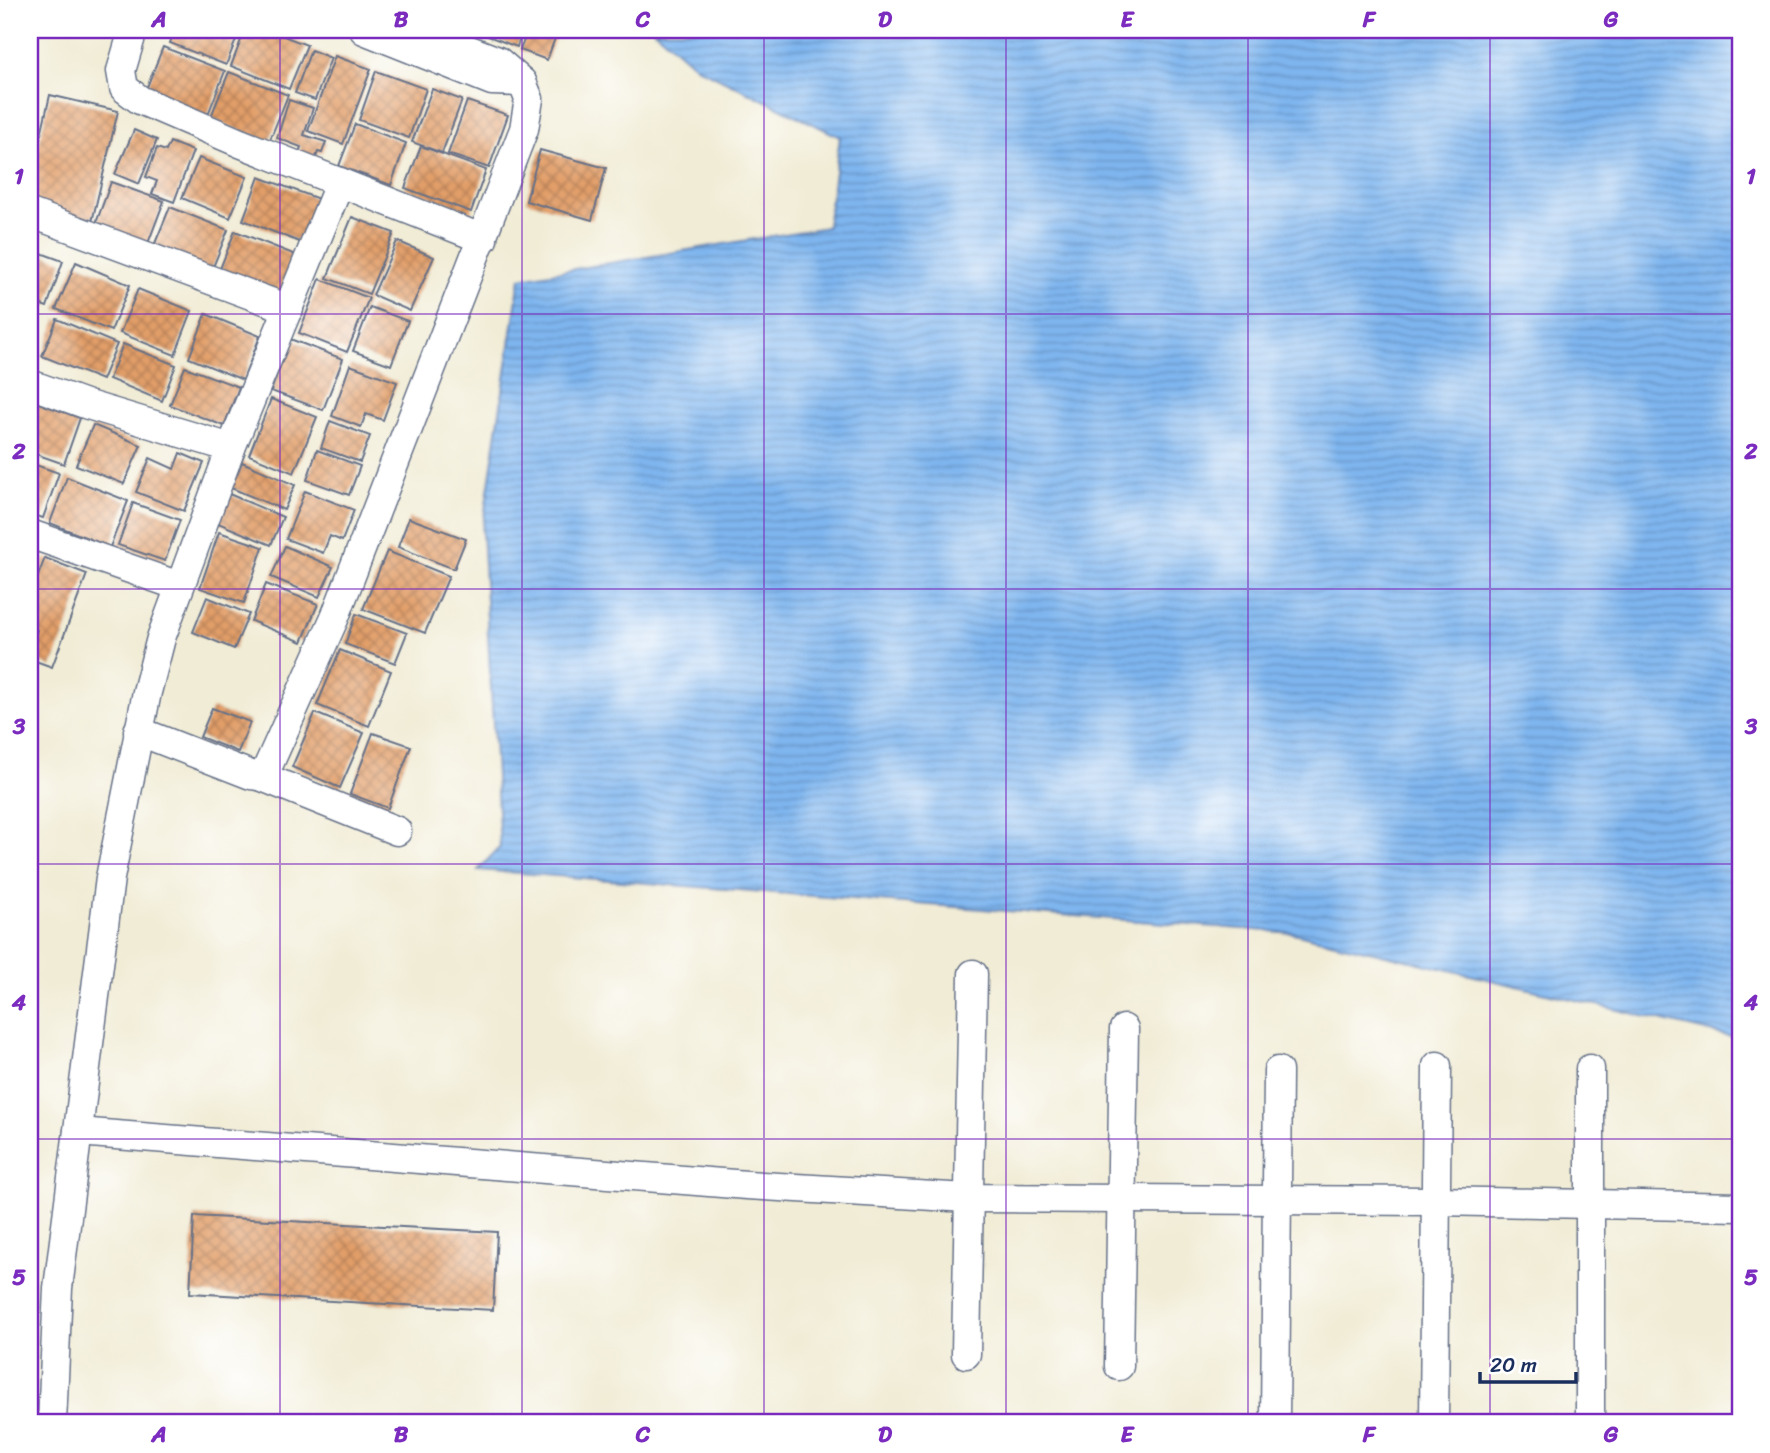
<svg xmlns="http://www.w3.org/2000/svg" width="1770" height="1453" font-family="Sriracha,sans-serif">
	<style>
		.water { fill: url(#water-rules); stroke: #4d72a6; stroke-width: 2 }
		.building { fill: url(#building-cross-hatch) }
		.lines { fill: none; stroke-linecap: round; stroke-linejoin: round }
		.street-casing { stroke: #667188; stroke-width: 31 }
		.street { stroke: #fff; stroke-width: 28 }
		.grid { fill: none; stroke: #7b2cbf; stroke-width: 2; stroke-opacity: 0.55 }
		.neatline { fill: none; stroke: #7b2cbf; stroke-width: 2.5 }
		.grid-label { font-size: 23px; text-anchor: middle; font-weight: bold; fill: #7b2cbf }
	</style>
	<defs>
		<pattern id="water-rules" width="6" height="5" patternUnits="userSpaceOnUse" patternTransform="scale(1.75)"><rect width="6" height="5" fill="#7fb6ef"/><path d="M0 2.5h6" fill="none" stroke="#6794c5"/></pattern>
		<pattern id="building-cross-hatch" width="8" height="8" patternUnits="userSpaceOnUse" patternTransform="scale(1.75)"><rect width="8" height="8" fill="#e29e68"/><path d="M0 0l8 8M0 8l8-8" fill="none" stroke="#b68159"/></pattern>
	</defs>
	<rect width="100%" height="100%" fill="#fff"/>
	<filter id="ink" filterUnits="userSpaceOnUse"><feTurbulence type="fractalNoise" baseFrequency=".0143" numOctaves="2"/><feDisplacementMap in="SourceGraphic" scale="14" xChannelSelector="R" yChannelSelector="G"/><feConvolveMatrix kernelMatrix="1 2 1 2 8 2 1 2 1" color-interpolation-filters="sRGB"/></filter>
	<filter id="wash" filterUnits="userSpaceOnUse"><feTurbulence type="fractalNoise" baseFrequency=".00686" numOctaves="4" result="noise"/><feDisplacementMap in="SourceGraphic" scale="28" xChannelSelector="R" yChannelSelector="G"/><feGaussianBlur stdDeviation="1.57" result="paint"/><feColorMatrix in="noise" values="0 0 0 0 0 0 0 0 0 0 0 0 0 0 0 0 0 1.4 0 .05"/><feComposite in="paint" operator="in"/></filter>
	<g filter="url(#wash)">
		<rect width="100%" height="100%" fill="#f1ecd5"/>
		<polygon class="water" points="654,30 1740,30 1740,1039 1293,933 478,870 500,847 482,531 520,278 827,227 840,137 696,67"/>
		<g id="blocks">
			<g class="building">
				<polygon points="175,30 240,30 226,65 170,43"/>
				<polygon points="245,30 268,30 307,45 289,89 231,66"/>
				<polygon points="472,30 523,30 517,47"/>
				<polygon points="528,30 558,30 547,60 520,50"/>
				<polygon points="163,47 225,71 207,117 145,92"/>
				<polygon points="311,50 331,58 315,100 295,93"/>
				<polygon points="335,56 371,69 343,144 308,131"/>
				<polygon points="376,71 426,89 409,138 359,120"/>
				<polygon points="229,72 288,95 269,142 210,119"/>
				<polygon points="432,89 462,100 442,153 412,142"/>
				<polygon points="50,95 118,111 92,222 30,207 30,183"/>
				<polygon points="289,100 313,108 304,135 326,142 322,153 318,152 313,165 297,159 301,147 277,138"/>
				<polygon points="467,101 508,115 489,168 448,154"/>
				<polygon points="355,124 406,143 391,185 339,166"/>
				<polygon points="134,130 157,140 139,184 115,174"/>
				<polygon points="170,142 193,151 174,202 152,194 157,181 146,177 157,148 166,151"/>
				<polygon points="421,146 486,170 471,212 405,188"/>
				<polygon points="540,150 606,168 592,220 526,201"/>
				<polygon points="199,158 247,177 230,218 182,198"/>
				<polygon points="259,177 319,199 302,243 243,220"/>
				<polygon points="111,182 164,201 147,246 95,226"/>
				<polygon points="170,207 228,230 209,277 151,253"/>
				<polygon points="352,217 394,233 369,294 327,278"/>
				<polygon points="235,231 301,257 284,300 218,274"/>
				<polygon points="397,241 434,257 410,311 373,295"/>
				<polygon points="30,249 63,261 47,307 30,301"/>
				<polygon points="76,262 130,285 111,331 56,309"/>
				<polygon points="320,279 369,298 347,352 299,333"/>
				<polygon points="138,289 192,311 175,355 120,333"/>
				<polygon points="370,307 408,321 391,365 353,351"/>
				<polygon points="206,314 260,336 243,380 189,358"/>
				<polygon points="57,319 117,344 102,380 42,356"/>
				<polygon points="290,339 343,359 323,410 271,391"/>
				<polygon points="123,344 176,365 162,401 109,379"/>
				<polygon points="350,365 397,382 383,420 366,414 361,427 332,416"/>
				<polygon points="185,367 239,387 224,426 170,405"/>
				<polygon points="271,399 317,417 294,473 249,455"/>
				<polygon points="30,400 80,418 64,464 30,452"/>
				<polygon points="330,421 370,436 360,462 321,448"/>
				<polygon points="93,425 141,445 124,484 76,465"/>
				<polygon points="317,450 360,466 349,495 307,480"/>
				<polygon points="180,453 204,463 184,511 136,492 150,458 174,469"/>
				<polygon points="242,462 295,485 284,510 231,488"/>
				<polygon points="30,463 59,473 43,518 30,514"/>
				<polygon points="67,477 128,501 110,547 50,523"/>
				<polygon points="305,491 354,510 342,541 330,536 323,553 286,539"/>
				<polygon points="229,494 283,517 271,545 218,523"/>
				<polygon points="133,503 180,520 165,561 118,545"/>
				<polygon points="409,518 466,539 454,569 398,547"/>
				<polygon points="219,532 263,547 244,603 200,588"/>
				<polygon points="285,546 333,567 319,597 271,577"/>
				<polygon points="387,551 449,576 425,633 363,609"/>
				<polygon points="45,558 87,574 52,667 30,659 30,650 37,630 30,627 30,596"/>
				<polygon points="266,584 318,604 302,642 251,621"/>
				<polygon points="207,597 249,614 234,649 193,632"/>
				<polygon points="356,614 407,633 395,663 345,644"/>
				<polygon points="340,650 391,671 369,726 317,705"/>
				<polygon points="212,708 250,722 238,752 200,737"/>
				<polygon points="315,713 364,733 340,788 292,767"/>
				<polygon points="373,733 411,746 388,808 350,794"/>
				<polygon points="194,1216 497,1232 493,1310 190,1293"/>
			</g>
		</g>
	</g>
	<g filter="url(#ink)">
		<use href="#blocks" fill-opacity="0" stroke="#667188" stroke-width="2"/>
		<g class="lines">
			<defs>
				<g id="street">
					<polyline points="133,30 121,71 124,88 140,100 240,143 483,239"/>
					<polyline points="364,30 492,81 522,82"/>
					<polyline points="30,213 289,309"/>
					<polyline points="30,384 88,405 231,448"/>
					<polyline points="30,534 179,586"/>
					<polyline points="138,731 251,775 260,776 265,773 335,617 524,129 529,99 522,82 498,61 418,30"/>
					<polyline points="260,776 397,831"/>
					<polyline points="1590,1069 1590,1423"/>
					<polyline points="78,1132 747,1185 968,1198 1436,1201 1740,1207"/>
					<polyline points="966,1354 973,974"/>
					<polyline points="1119,1366 1124,1029"/>
					<polyline points="52,1423 58,1288 110,878 147,692 161,638 231,448 340,182"/>
					<polyline points="1275,1423 1278,1071"/>
					<polyline points="1434,1423 1437,1066"/>
				</g>
			</defs>
			<use href="#street" class="street-casing"/>
			<use href="#street" class="street"/>
		</g>
	</g>
	<path class="grid" d="M280,30V1423M522,30V1423M764,30V1423M1006,30V1423M1248,30V1423M1490,30V1423M30,314H1740M30,589H1740M30,864H1740M30,1139H1740"/>
	<rect width="1770" height="1453" fill="none" stroke="#fff" stroke-width="77"/>
	<path d="M1480 1372v10h96v-10" fill="none" stroke="#1b2f5e" stroke-width="3.5"/>
	<text x="1490" y="1372" font-size="21" fill="#1b2f5e" stroke="#ffffff" stroke-width="5" paint-order="stroke">20 m</text>
	<rect x="38" y="38" width="1694" height="1376" class="neatline"/>
	<g class="grid-label">
		<text x="159" y="27">A</text>
		<text x="401" y="27">B</text>
		<text x="643" y="27">C</text>
		<text x="885" y="27">D</text>
		<text x="1127" y="27">E</text>
		<text x="1369" y="27">F</text>
		<text x="1611" y="27">G</text>
		<text x="19" y="184">1</text>
		<text x="1751" y="184">1</text>
		<text x="19" y="459">2</text>
		<text x="1751" y="459">2</text>
		<text x="19" y="734">3</text>
		<text x="1751" y="734">3</text>
		<text x="19" y="1010">4</text>
		<text x="1751" y="1010">4</text>
		<text x="19" y="1285">5</text>
		<text x="1751" y="1285">5</text>
		<text x="159" y="1442">A</text>
		<text x="401" y="1442">B</text>
		<text x="643" y="1442">C</text>
		<text x="885" y="1442">D</text>
		<text x="1127" y="1442">E</text>
		<text x="1369" y="1442">F</text>
		<text x="1611" y="1442">G</text>
	</g>
</svg>
